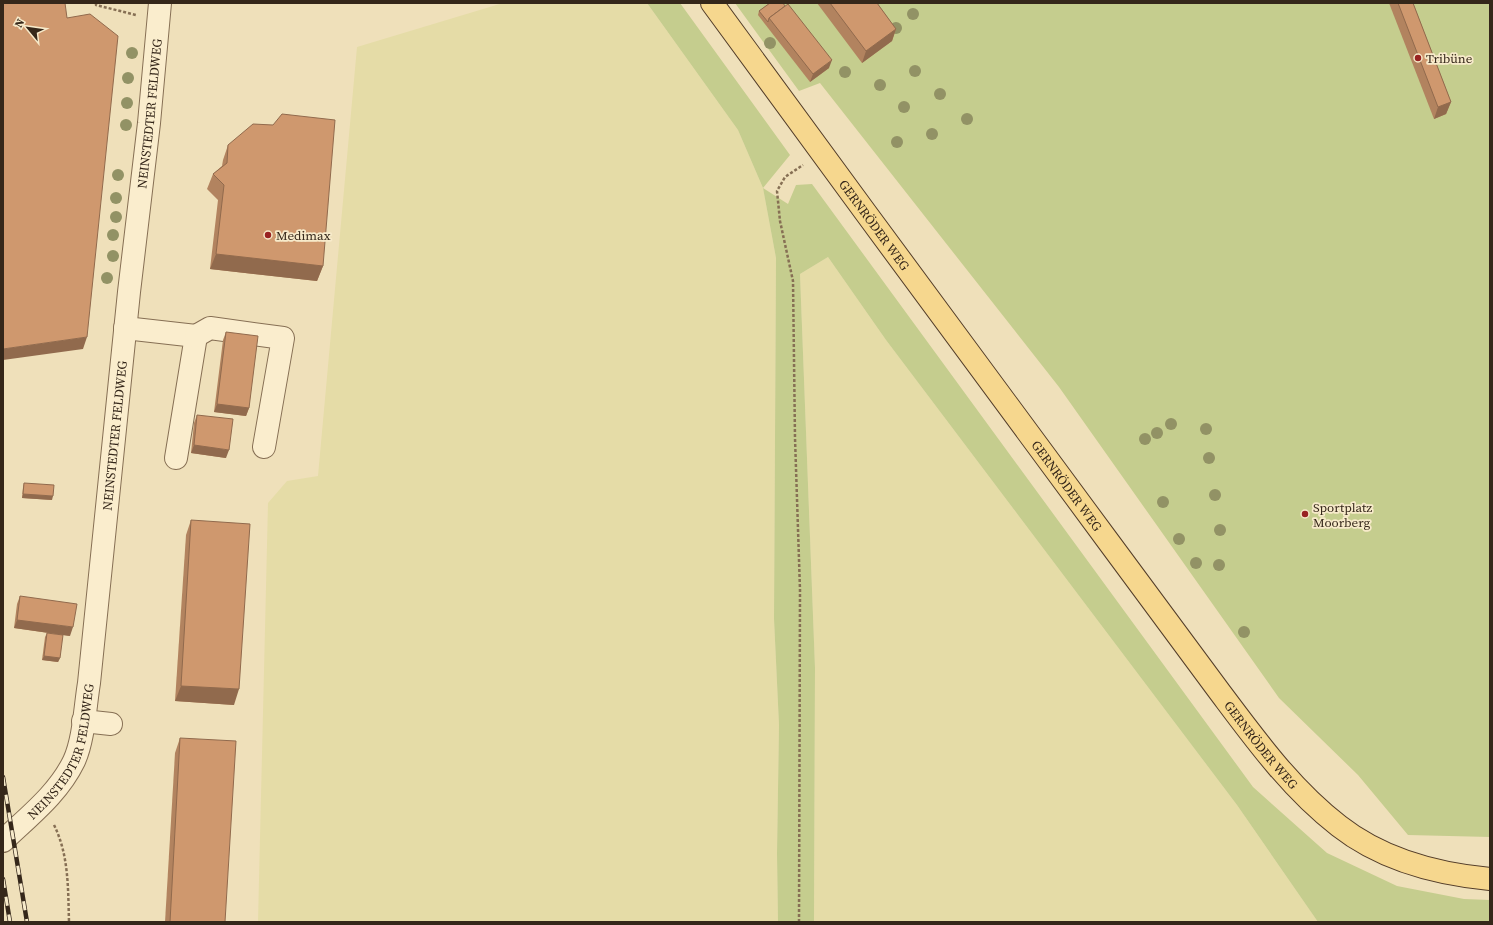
<svg xmlns="http://www.w3.org/2000/svg" width="1493" height="925" font-family="'Source Serif 4',serif">
	<style>
		.farmland { fill: #e5dca7 }
		.green { fill: #c5cd8e }
		.lines { fill: none; stroke-linecap: round; stroke-linejoin: round }
		.minor-casing { stroke: #866f54; stroke-width: 24 }
		.major-casing { stroke: #533d29; stroke-width: 24 }
		.path { stroke: #866f54; stroke-width: 2.5; stroke-dasharray: 3 2; stroke-linecap: butt }
		.minor { stroke: #faedcd; stroke-width: 22 }
		.major { stroke: #f6d78e; stroke-width: 22 }
		.rail-casing { stroke: #35271a; stroke-width: 4.5 }
		.rail { stroke: #f7eaca; stroke-width: 3; stroke-dasharray: 9; stroke-linecap: butt }
		.tree { fill: #929265 }
		.wall { fill: #b2835f }
		.shaded-wall { fill: #916a4d }
		.building { fill: #cf986e; stroke: #916a4d }
		.poi-dot { fill: #982222; stroke: #f7eaca; stroke-width: 1.5 }
		.labels { text-anchor: middle; stroke-width: 3.5; stroke-linejoin: round; paint-order: stroke }
		.poi-label { font-size: 13px; fill: #35271a; stroke: #f7eaca; text-anchor: start }
		.street-label { font-size: 13px; fill: #35271a; stroke: #f7eaca }
	</style>
	<rect width="100%" height="100%" fill="#efe0ba"/>
	<g class="farmland">
		<polygon points="503,3 647,3 738,130 763,188 776,258 774,619 779,725 777,854 778,922 258,922 268,503 287,481 318,476 357,47"/>
		<polygon points="828,257 886,340 1237,805 1318,922 814,922 815,668 800,274"/>
	</g>
	<g class="green">
		<polygon points="647,3 680,3 790,155 763,188 788,204 796,185 812,184 1253,787 1327,853 1397,886 1464,899 1490,900 1490,922 1318,922 1237,805 886,340 828,257 800,274 815,668 814,922 778,922 777,854 779,725 774,619 776,258 763,188 738,130"/>
		<polygon points="735,3 1490,3 1490,837 1408,835 1358,775 1279,698 1059,387 820,83 799,91"/>
	</g>
	<g class="lines">
		<defs>
			<g id="minor">
				<polyline points="125,328 196,336 176,458"/>
				<polyline points="196,336 210,328 283,338 264,447"/>
				<polyline points="83,721 111,724"/>
				<path id="s1" d="M3,841C29,816 58,794 74,761C84,739 85,707 89,683L129,292L149,123L160,3"/>
			</g>
			<g id="major">
				<path id="s2" d="M712,3C843,183 976,362 1108,541C1145,591 1182,641 1219,691C1255,739 1291,789 1339,826C1381,859 1437,874 1490,879"/>
			</g>
		</defs>
		<use href="#minor" class="minor-casing"/>
		<use href="#major" class="major-casing"/>
		<g class="path">
			<polyline points="96,3 96,5 136,15"/>
			<path d="M54,825C69,855 68,889 69,922"/>
			<polyline points="799,922 800,590 795,438 793,281 780,221 777,191 785,177 803,165"/>
		</g>
		<use href="#minor" class="minor"/>
		<use href="#major" class="major"/>
		<defs>
			<g id="rail">
				<polyline points="3,777 27,922"/>
				<polyline points="3,879 10,922"/>
			</g>
		</defs>
		<use href="#rail" class="rail-casing"/>
		<use href="#rail" class="rail"/>
	</g>
	<g class="tree">
		<circle cx="913" cy="14" r="6"/>
		<circle cx="896" cy="28" r="6"/>
		<circle cx="770" cy="43" r="6"/>
		<circle cx="132" cy="53" r="6"/>
		<circle cx="915" cy="71" r="6"/>
		<circle cx="845" cy="72" r="6"/>
		<circle cx="128" cy="78" r="6"/>
		<circle cx="880" cy="85" r="6"/>
		<circle cx="940" cy="94" r="6"/>
		<circle cx="127" cy="103" r="6"/>
		<circle cx="904" cy="107" r="6"/>
		<circle cx="967" cy="119" r="6"/>
		<circle cx="126" cy="125" r="6"/>
		<circle cx="932" cy="134" r="6"/>
		<circle cx="897" cy="142" r="6"/>
		<circle cx="118" cy="175" r="6"/>
		<circle cx="116" cy="198" r="6"/>
		<circle cx="116" cy="217" r="6"/>
		<circle cx="113" cy="235" r="6"/>
		<circle cx="113" cy="256" r="6"/>
		<circle cx="107" cy="278" r="6"/>
		<circle cx="1171" cy="424" r="6"/>
		<circle cx="1206" cy="429" r="6"/>
		<circle cx="1157" cy="433" r="6"/>
		<circle cx="1145" cy="439" r="6"/>
		<circle cx="1209" cy="458" r="6"/>
		<circle cx="1215" cy="495" r="6"/>
		<circle cx="1163" cy="502" r="6"/>
		<circle cx="1220" cy="530" r="6"/>
		<circle cx="1179" cy="539" r="6"/>
		<circle cx="1196" cy="563" r="6"/>
		<circle cx="1219" cy="565" r="6"/>
		<circle cx="1244" cy="632" r="6"/>
	</g>
	<g class="wall">
		<polygon points="770,3 829,68 810,82 758,15 759,11"/>
		<polygon points="817,3 877,3 896,29 892,41 862,63"/>
		<polygon points="1389,3 1413,3 1451,102 1446,114 1434,119"/>
		<polygon points="228,145 323,266 317,281 210,269 218,200 207,189 213,174 222,166 223,160"/>
		<polygon points="226,332 249,408 246,416 214,412 223,340"/>
		<polygon points="197,415 226,458 191,453 194,423"/>
		<polygon points="24,483 52,500 22,498 23,487"/>
		<polygon points="191,520 234,705 175,701 186,535"/>
		<polygon points="20,596 70,636 14,628 17,604"/>
		<polygon points="47,633 60,658 58,662 42,660 45,637"/>
		<polygon points="180,738 225,922 165,922 175,753"/>
	</g>
	<g class="shaded-wall">
		<polygon points="896,29 892,41 862,63 866,51"/>
		<polygon points="832,60 829,68 810,82 813,74"/>
		<polygon points="1451,102 1446,114 1434,119 1438,107"/>
		<polygon points="216,254 323,266 317,281 210,269"/>
		<polygon points="87,337 83,349 3,360 3,349"/>
		<polygon points="217,404 249,408 246,416 214,412"/>
		<polygon points="194,445 229,450 226,458 191,453"/>
		<polygon points="23,494 53,496 52,500 22,498"/>
		<polygon points="17,620 73,627 70,636 14,628"/>
		<polygon points="44,656 60,658 58,662 42,660"/>
		<polygon points="181,686 239,689 234,705 175,701"/>
	</g>
	<g class="building">
		<polygon points="3,3 65,3 67,18 90,14 118,36 87,337 3,349"/>
		<polygon points="770,3 783,3 785,6 769,18 768,22 759,11"/>
		<polygon points="830,3 877,3 896,29 866,51"/>
		<polygon points="1398,3 1413,3 1451,102 1438,107"/>
		<polygon points="788,4 832,60 813,74 769,18"/>
		<polygon points="282,114 335,120 323,266 216,254 224,185 213,174 227,163 228,145 253,124 273,125"/>
		<polygon points="226,332 258,336 249,408 217,404"/>
		<polygon points="197,415 233,419 229,450 194,445"/>
		<polygon points="24,483 54,485 53,496 23,494"/>
		<polygon points="191,520 250,524 239,689 181,686"/>
		<polygon points="20,596 77,604 73,627 17,620"/>
		<polygon points="47,633 63,635 60,658 44,656"/>
		<polygon points="180,738 236,741 225,922 170,922"/>
	</g>
	<g class="poi-dot">
		<circle cx="1418" cy="58" r="4"/>
		<circle cx="268" cy="235" r="4"/>
		<circle cx="1305" cy="514" r="4"/>
	</g>
	<g class="labels">
		<g class="poi-label">
			<text x="1426" y="63">Tribüne</text>
			<text x="276" y="240">Medimax</text>
			<text x="1313" y="512">Sportplatz<tspan x="1313" dy="15">Moorberg</tspan></text>
		</g>
		<g class="street-label">
			<text dy="5" stroke="none"><textPath href="#s1" startOffset="760">NEINSTEDTER FELDWEG</textPath></text>
			<text dy="5" stroke="none"><textPath href="#s2" startOffset="275">GERNRÖDER WEG</textPath></text>
			<text dy="5" stroke="none"><textPath href="#s1" startOffset="436">NEINSTEDTER FELDWEG</textPath></text>
			<text dy="5" stroke="none"><textPath href="#s2" startOffset="599">GERNRÖDER WEG</textPath></text>
			<text dy="5" stroke="none"><textPath href="#s2" startOffset="923">GERNRÖDER WEG</textPath></text>
			<text dy="5" stroke="none"><textPath href="#s1" startOffset="111">NEINSTEDTER FELDWEG</textPath></text>
		</g>
	</g>
	<rect width="1493" height="925" fill="none" stroke="#35271a" stroke-width="8"/>
	<g transform="translate(28 28) rotate(299)" stroke="#f7eaca" stroke-width="3" paint-order="stroke">
	<path d="M0-3L7 15L0 10L-7 15Z" fill="#35271a"/>
	<text y="-6" font-size="11" font-weight="bold" text-anchor="middle" fill="#35271a">N</text>
	</g>
</svg>
